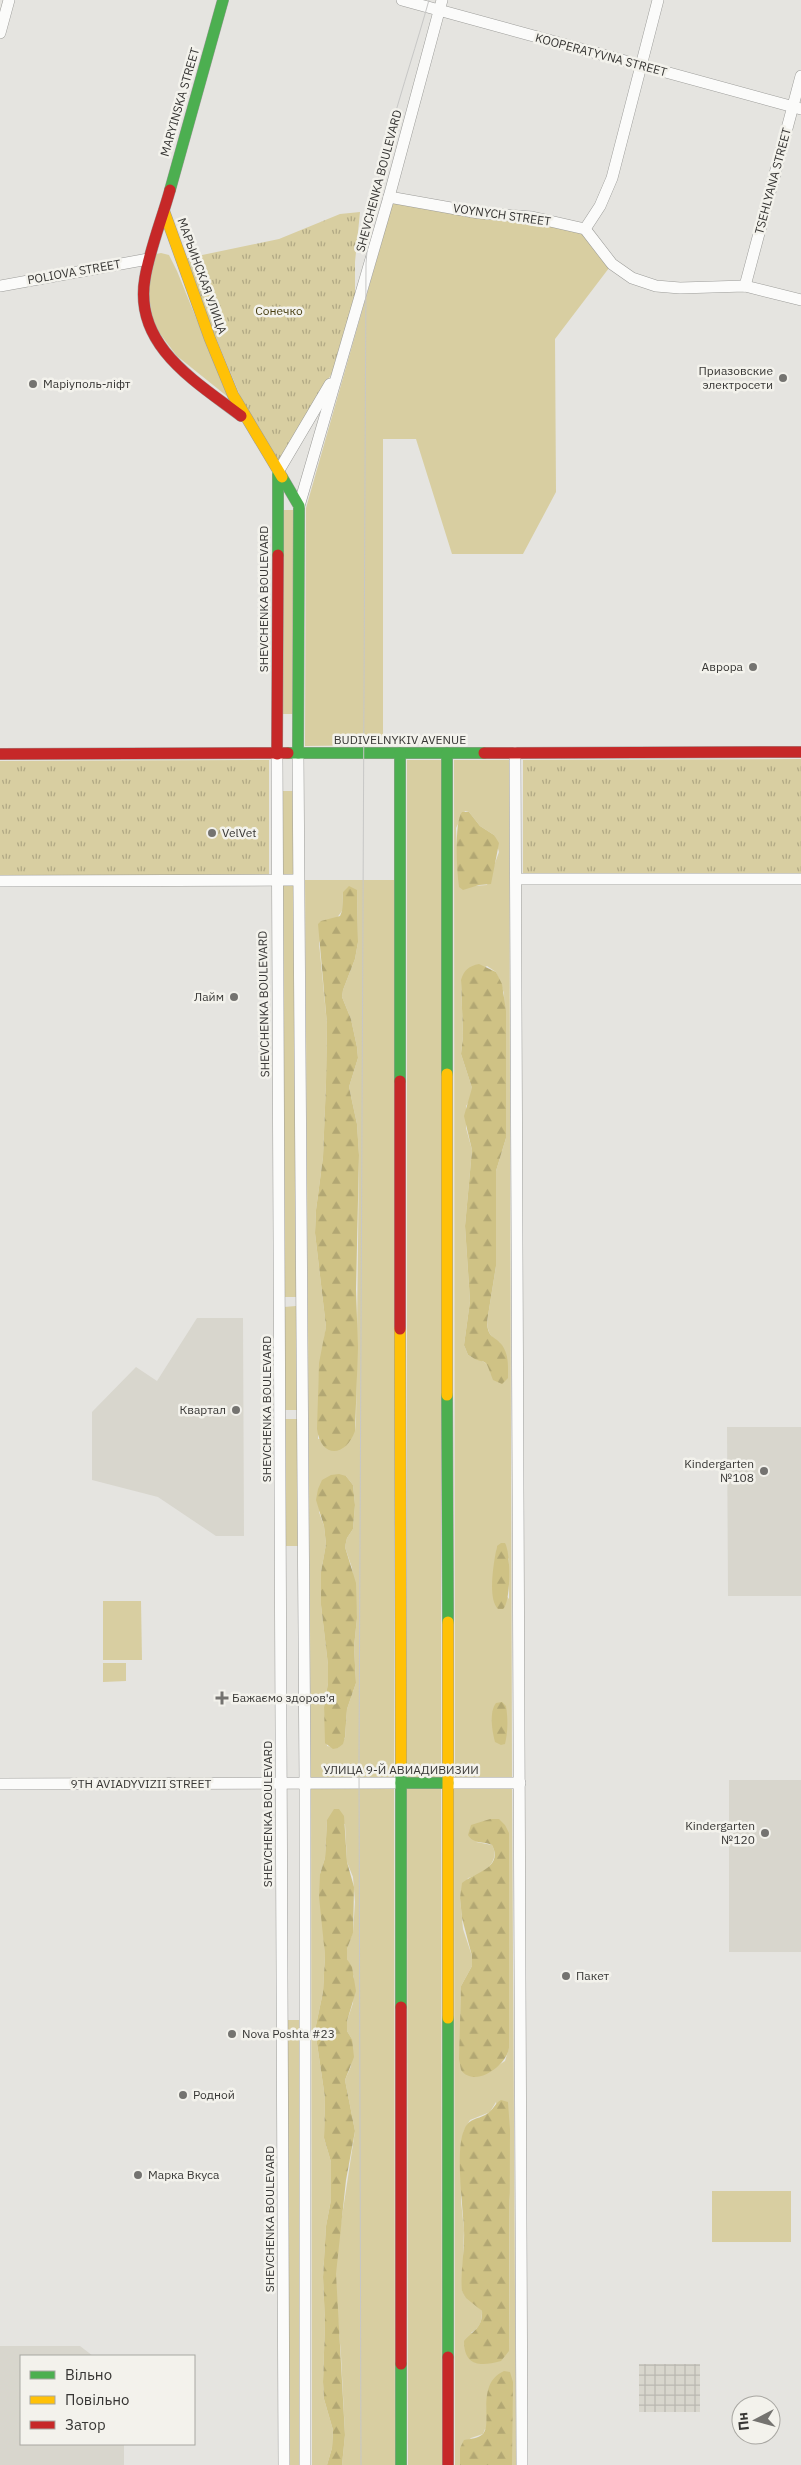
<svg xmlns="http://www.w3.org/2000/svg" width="801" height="2465" font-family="'IBM Plex Sans',sans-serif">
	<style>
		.built { fill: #d8d6cd }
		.industrial { fill: url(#industrial-grid) }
		.grass { fill: #d8cea1; fill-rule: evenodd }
		.forest { fill: url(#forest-firs) }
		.park { fill: url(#park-tufts) }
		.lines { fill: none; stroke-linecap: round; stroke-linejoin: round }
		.street-casing { stroke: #9c9c99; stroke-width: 12 }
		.fast-casing { stroke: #9c9c99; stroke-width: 12 }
		.slow-casing { stroke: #9c9c99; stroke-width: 12 }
		.jam-casing { stroke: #9c9c99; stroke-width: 12 }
		.street { stroke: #fbfbfa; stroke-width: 11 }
		.fast { stroke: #4caf50; stroke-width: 11 }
		.slow { stroke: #ffc107; stroke-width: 11 }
		.jam { stroke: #c62828; stroke-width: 11 }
		.tram { stroke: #c7c7c6; stroke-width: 1 }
		.poi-dot { fill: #747370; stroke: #f3f2ec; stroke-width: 2 }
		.labels { text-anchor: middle; stroke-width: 5; stroke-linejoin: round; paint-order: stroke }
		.street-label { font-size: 12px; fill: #373634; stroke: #f3f2ec }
		.park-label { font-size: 12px; fill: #483f12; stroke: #f3f2ec }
		.poi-label { font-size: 12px; fill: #373634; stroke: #f3f2ec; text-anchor: start }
	</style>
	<defs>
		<pattern id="industrial-grid" width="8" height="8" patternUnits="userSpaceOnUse" patternTransform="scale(1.25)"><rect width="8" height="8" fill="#d8d6cd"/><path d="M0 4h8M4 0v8" fill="none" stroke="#bab8b1"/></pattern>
		<pattern id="forest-firs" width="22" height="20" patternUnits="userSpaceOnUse" patternTransform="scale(1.25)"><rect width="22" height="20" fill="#cfc285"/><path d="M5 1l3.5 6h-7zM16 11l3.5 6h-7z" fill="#b2a773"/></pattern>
		<pattern id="park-tufts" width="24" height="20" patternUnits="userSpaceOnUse" patternTransform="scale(1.25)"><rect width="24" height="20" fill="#d8cea1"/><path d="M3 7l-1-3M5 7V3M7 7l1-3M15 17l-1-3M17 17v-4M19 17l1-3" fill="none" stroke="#b0a884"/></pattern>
	</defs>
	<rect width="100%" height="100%" fill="#e5e4e0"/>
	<g class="built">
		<polygon points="197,1318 243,1318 244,1536 216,1536 158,1497 92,1480 92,1412 136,1367 157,1381"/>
		<polygon points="727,1427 801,1427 801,1596 728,1596"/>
		<rect x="729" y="1780" width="72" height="172"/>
		<polygon points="0,2346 80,2346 93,2356 21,2356 21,2444 124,2444 124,2465 0,2465"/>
	</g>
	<rect class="industrial" x="639" y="2364" width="61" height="48"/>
	<g class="grass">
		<polygon points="393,202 531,221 583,233 609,268 555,339 556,492 523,554 452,554 416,439 383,439 383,745 305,746 306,508"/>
		<polygon points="161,253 169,255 177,271 228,397 177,356 154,326 148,291 156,254"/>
		<polygon points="282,510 295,510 293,714 282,714"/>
		<polygon points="407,760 441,760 441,1777 407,1778"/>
		<path d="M454,760H509L512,1777H455ZM465,811L469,812L480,826L494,835L499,852L487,885L459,887L456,828ZM487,966L496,972L504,993L506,1114V1138L496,1171V1266L487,1322C488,1333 491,1338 500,1343L491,1374C488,1358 479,1362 468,1355L464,1345L470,1301L465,1226L472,1150L466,1128V1106L472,1097V1088L461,1054L463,1036L461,981ZM497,1546L509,1559V1599L493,1579Z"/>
		<polygon points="281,791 293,791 294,875 281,875"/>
		<path d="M305,880H394V1777L311,1778ZM357,890L358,942L355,959L343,990L342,997L351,1019L357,1047L358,1058L349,1087L357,1124L359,1155L356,1421L355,1431L318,1439L319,1373L326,1327L315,1233L316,1210L323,1157L326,1082L327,1024L319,943L329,919H336L342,911L343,892ZM346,1476L353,1485L355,1505L353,1529L347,1538L345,1547L352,1568L357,1618L354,1647L356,1683L347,1709L345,1738L338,1748L327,1746L324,1707L328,1683V1665L321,1605V1572L326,1544L324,1526L319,1512Z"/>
		<polygon points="281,885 294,885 296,1297 284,1297"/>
		<polygon points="296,1306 297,1410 285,1410 284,1307"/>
		<polygon points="285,1419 297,1419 299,1546 286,1546"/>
		<polygon points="103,1601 141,1601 142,1660 103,1660"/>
		<polygon points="103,1663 126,1663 126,1681 103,1682"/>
		<polygon points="311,1789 394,1789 395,2465 342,2465 345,2435 341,2355 336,2296 336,2256 355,2131 345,2080 351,2066 352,2039 347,2031 347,2021 353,2003 354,1977 347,1959 347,1949 353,1932 355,1902 353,1877 347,1862 345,1824 327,1820 325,1858 320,1874 325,1955 323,1992 315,2030 325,2098 324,2138 331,2162 331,2200 326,2226 323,2277 325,2323 323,2382 324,2399 333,2430 332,2448 327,2465 312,2465"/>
		<polygon points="407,1789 441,1789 442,2465 408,2465"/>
		<path d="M454,1789H512L516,2465H512L511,2422L485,2429L483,2434L471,2438L460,2448V2465H455ZM509,1833V2048L505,2061L494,2068L460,2042L461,1986L472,1966V1956L463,1929L460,1898L468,1878C483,1874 501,1862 492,1845L476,1842ZM496,2102L510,2200L509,2351L471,2333C480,2327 482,2322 482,2311L462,2291L464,2230L461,2201V2151L464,2130L470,2120L490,2112Z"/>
		<polygon points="287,2020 300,2020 301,2465 288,2465"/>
		<rect x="712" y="2191" width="79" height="51"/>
	</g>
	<g class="forest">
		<path d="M462,812H469L480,826L494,835L499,843L491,884L479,885L463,890L459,887C457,873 454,822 462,812Z"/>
		<path d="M349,886L357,890L358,942L355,959L343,990L342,997L351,1019L357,1047L358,1058L349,1087L357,1124L359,1155L356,1290L358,1348L355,1431C346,1457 321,1459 317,1429L319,1363L326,1327L315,1233L316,1210L323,1157L326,1082L327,1024L318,924L321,921L340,916L342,911L343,892Z"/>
		<path d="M479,964L496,972L502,984L506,1011V1138L496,1171V1266L487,1322C488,1339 494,1335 502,1345C509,1355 508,1366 508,1378L502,1384L493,1380C483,1352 488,1368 468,1355L464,1345L470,1301L465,1226L472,1150L464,1116L472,1088L461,1054L463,1036L461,980C464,970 469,966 479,964Z"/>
		<polygon points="339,1474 346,1476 353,1485 355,1505 353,1529 347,1538 345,1547 356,1583 357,1618 354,1647 356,1683 347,1709 345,1737 343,1744 338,1748 333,1749 325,1743 324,1707 328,1683 328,1665 321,1605 321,1572 326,1544 324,1526 316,1500 318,1489 322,1480 331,1475"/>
		<path d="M501,1543H505C511,1553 511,1602 503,1609H498C487,1599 494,1560 497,1546Z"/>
		<path d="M502,1702L506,1706C508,1719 508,1731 505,1744L501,1745L495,1742C492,1731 489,1712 496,1703Z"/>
		<polygon points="334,1809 339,1809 344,1816 347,1862 354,1887 353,1933 347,1949 347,1959 352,1967 356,1991 347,2021 347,2031 352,2039 354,2057 345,2080 355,2131 346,2180 336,2274 345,2435 342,2465 327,2465 332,2448 333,2430 324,2399 323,2382 325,2323 323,2277 326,2226 331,2200 331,2162 324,2138 325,2098 315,2030 323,1992 325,1955 319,1897 320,1874 325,1858 327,1820"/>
		<path d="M490,1819H499L505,1825L509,1833V2048C507,2065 475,2089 461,2070L459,2059L461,1986L472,1966V1956L462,1918L460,1898L462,1883C474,1873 504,1868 492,1845C483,1841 473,1844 468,1835L471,1825Z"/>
		<path d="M501,2100L508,2102L510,2130L509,2351L501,2361C480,2367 464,2366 464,2341C474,2330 483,2327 482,2311L466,2298L462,2291C460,2271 465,2251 464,2230C463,2206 455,2151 464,2130C469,2117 479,2120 488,2113C494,2109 495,2103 501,2100Z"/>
		<path d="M504,2371L510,2372L513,2382L512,2465H460V2448L464,2440C470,2439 479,2438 483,2434C493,2423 475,2384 504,2371Z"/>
	</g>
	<g class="park">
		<polygon points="360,212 355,262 355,299 335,368 278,463 249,417 183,259 279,239 340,214"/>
		<polygon points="801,759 801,873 523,873 523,760"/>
		<polygon points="269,760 269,875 0,875 0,761"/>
	</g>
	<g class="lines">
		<defs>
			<g id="street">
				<polyline points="402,0 801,109"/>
				<polyline points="0,33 9,0"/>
				<polyline points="389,197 479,213 532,217 585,229 612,264 632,278 656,286 680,288 745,286 801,300"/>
				<polyline points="585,229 600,206 612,178 658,0"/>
				<polyline points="0,286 148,259"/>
				<polyline points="745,286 801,76"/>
				<polyline points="278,472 330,384"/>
				<polyline points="299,506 389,197 442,0"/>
				<polyline points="298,753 305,1784 305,2465"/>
				<polyline points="515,753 522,2465"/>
				<polyline points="277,754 284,2465"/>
				<polyline points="516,879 801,879"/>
				<polyline points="0,881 298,880"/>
				<polyline points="448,1783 520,1783"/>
				<polyline points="0,1784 401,1783"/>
			</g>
			<g id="fast">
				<polyline points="170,190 223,0"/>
				<polyline points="282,477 299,506 298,753"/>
				<polyline points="278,555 278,472"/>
				<polyline points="288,753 484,753"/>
				<polyline points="400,753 400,1081"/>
				<polyline points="447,753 447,1074"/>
				<polyline points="447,1395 448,1622"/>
				<polyline points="401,1764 401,2007"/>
				<polyline points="401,1783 448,1783"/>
				<polyline points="448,2018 448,2357"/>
				<polyline points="401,2364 401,2465"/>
			</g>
			<g id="slow">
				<polyline points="164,211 210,339 233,395 282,477"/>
				<polyline points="447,1074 447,1395"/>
				<polyline points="400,1329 401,1764"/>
				<polyline points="448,1622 448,2018"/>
			</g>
			<g id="jam">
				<path d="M170,190C162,219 150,248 145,278C133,345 195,381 241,416"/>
				<polyline points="484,753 801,752"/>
				<polyline points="0,754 288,753"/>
				<polyline points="277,754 278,555"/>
				<polyline points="400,1081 400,1329"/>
				<polyline points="401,2007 401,2364"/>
				<polyline points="448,2357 448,2465"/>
			</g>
		</defs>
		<use href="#street" class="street-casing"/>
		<use href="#fast" class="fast-casing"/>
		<use href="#slow" class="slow-casing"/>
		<use href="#jam" class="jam-casing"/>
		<use href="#street" class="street"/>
		<use href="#fast" class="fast"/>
		<use href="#slow" class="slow"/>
		<use href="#jam" class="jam"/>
		<path class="tram" d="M361,2465L359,1762L366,264C371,175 405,86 429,0"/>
	</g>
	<g class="poi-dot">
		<circle cx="783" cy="378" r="5"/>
		<circle cx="33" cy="384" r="5"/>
		<circle cx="753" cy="667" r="5"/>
		<circle cx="212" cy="833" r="5"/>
		<circle cx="234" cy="997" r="5"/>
		<circle cx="236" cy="1410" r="5"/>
		<circle cx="764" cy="1471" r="5"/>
		<path d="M219.5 1690.5h5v5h5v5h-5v5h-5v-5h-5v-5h5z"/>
		<circle cx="765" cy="1833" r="5"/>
		<circle cx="566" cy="1976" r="5"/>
		<circle cx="232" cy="2034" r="5"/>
		<circle cx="183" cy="2095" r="5"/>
		<circle cx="138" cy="2175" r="5"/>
	</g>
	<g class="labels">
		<g class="street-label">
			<text transform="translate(601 55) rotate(15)" y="4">KOOPERATYVNA STREET</text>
			<text transform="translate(180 102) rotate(-74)" y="4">MARYINSKA STREET</text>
			<text transform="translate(379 181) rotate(-75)" y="4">SHEVCHENKA BOULEVARD</text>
			<text transform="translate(773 181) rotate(-75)" y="4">TSEHLYANA STREET</text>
			<text transform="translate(502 215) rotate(8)" y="4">VOYNYCH STREET</text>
			<text transform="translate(74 272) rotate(-10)" y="4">POLIOVA STREET</text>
			<text transform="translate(202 276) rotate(70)" y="4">МАРЬИНСКАЯ УЛИЦА</text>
			<text transform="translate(264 599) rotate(-90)" y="4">SHEVCHENKA BOULEVARD</text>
			<text x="400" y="744">BUDIVELNYKIV AVENUE</text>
			<text transform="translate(264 1004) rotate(-91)" y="4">SHEVCHENKA BOULEVARD</text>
			<text transform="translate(267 1409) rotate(-90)" y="4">SHEVCHENKA BOULEVARD</text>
			<text x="401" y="1774">УЛИЦА 9-Й АВИАДИВИЗИИ</text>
			<text x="141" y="1788">9TH AVIADYVIZII STREET</text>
			<text transform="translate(268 1814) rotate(-90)" y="4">SHEVCHENKA BOULEVARD</text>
			<text transform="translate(270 2219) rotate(-90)" y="4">SHEVCHENKA BOULEVARD</text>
		</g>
		<g class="park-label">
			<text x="279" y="315">Сонечко</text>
		</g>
		<g class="poi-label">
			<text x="773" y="375" text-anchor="end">Приазовские<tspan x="773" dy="14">электросети</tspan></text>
			<text x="43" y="388">Маріуполь-ліфт</text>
			<text x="743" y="671" text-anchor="end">Аврора</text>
			<text x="222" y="837">VelVet</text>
			<text x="224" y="1001" text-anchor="end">Лайм</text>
			<text x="226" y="1414" text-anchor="end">Квартал</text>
			<text x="754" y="1468" text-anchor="end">Kindergarten<tspan x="754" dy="14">№108</tspan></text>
			<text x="232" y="1702">Бажаємо здоров'я</text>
			<text x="755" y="1830" text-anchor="end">Kindergarten<tspan x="755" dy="14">№120</tspan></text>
			<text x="576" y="1980">Пакет</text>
			<text x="242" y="2038">Nova Poshta #23</text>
			<text x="193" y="2099">Родной</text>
			<text x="148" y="2179">Марка Вкуса</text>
		</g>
	</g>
	<rect x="20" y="2355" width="175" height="90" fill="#f3f2ec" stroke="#a8a7a2"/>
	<rect x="30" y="2371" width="25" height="8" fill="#4caf50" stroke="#a8a7a2"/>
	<text x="65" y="2380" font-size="15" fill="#373634">Вільно</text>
	<rect x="30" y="2396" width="25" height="8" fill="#ffc107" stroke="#a8a7a2"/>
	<text x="65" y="2405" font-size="15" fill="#373634">Повільно</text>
	<rect x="30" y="2421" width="25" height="8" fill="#c62828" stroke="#a8a7a2"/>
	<text x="65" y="2430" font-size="15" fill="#373634">Затор</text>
	<g transform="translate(756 2420) rotate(264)"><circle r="24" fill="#f3f2ec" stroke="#a8a7a2"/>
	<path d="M0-4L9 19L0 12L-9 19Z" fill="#747370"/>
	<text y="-8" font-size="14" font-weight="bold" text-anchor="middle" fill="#373634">Пн</text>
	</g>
</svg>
